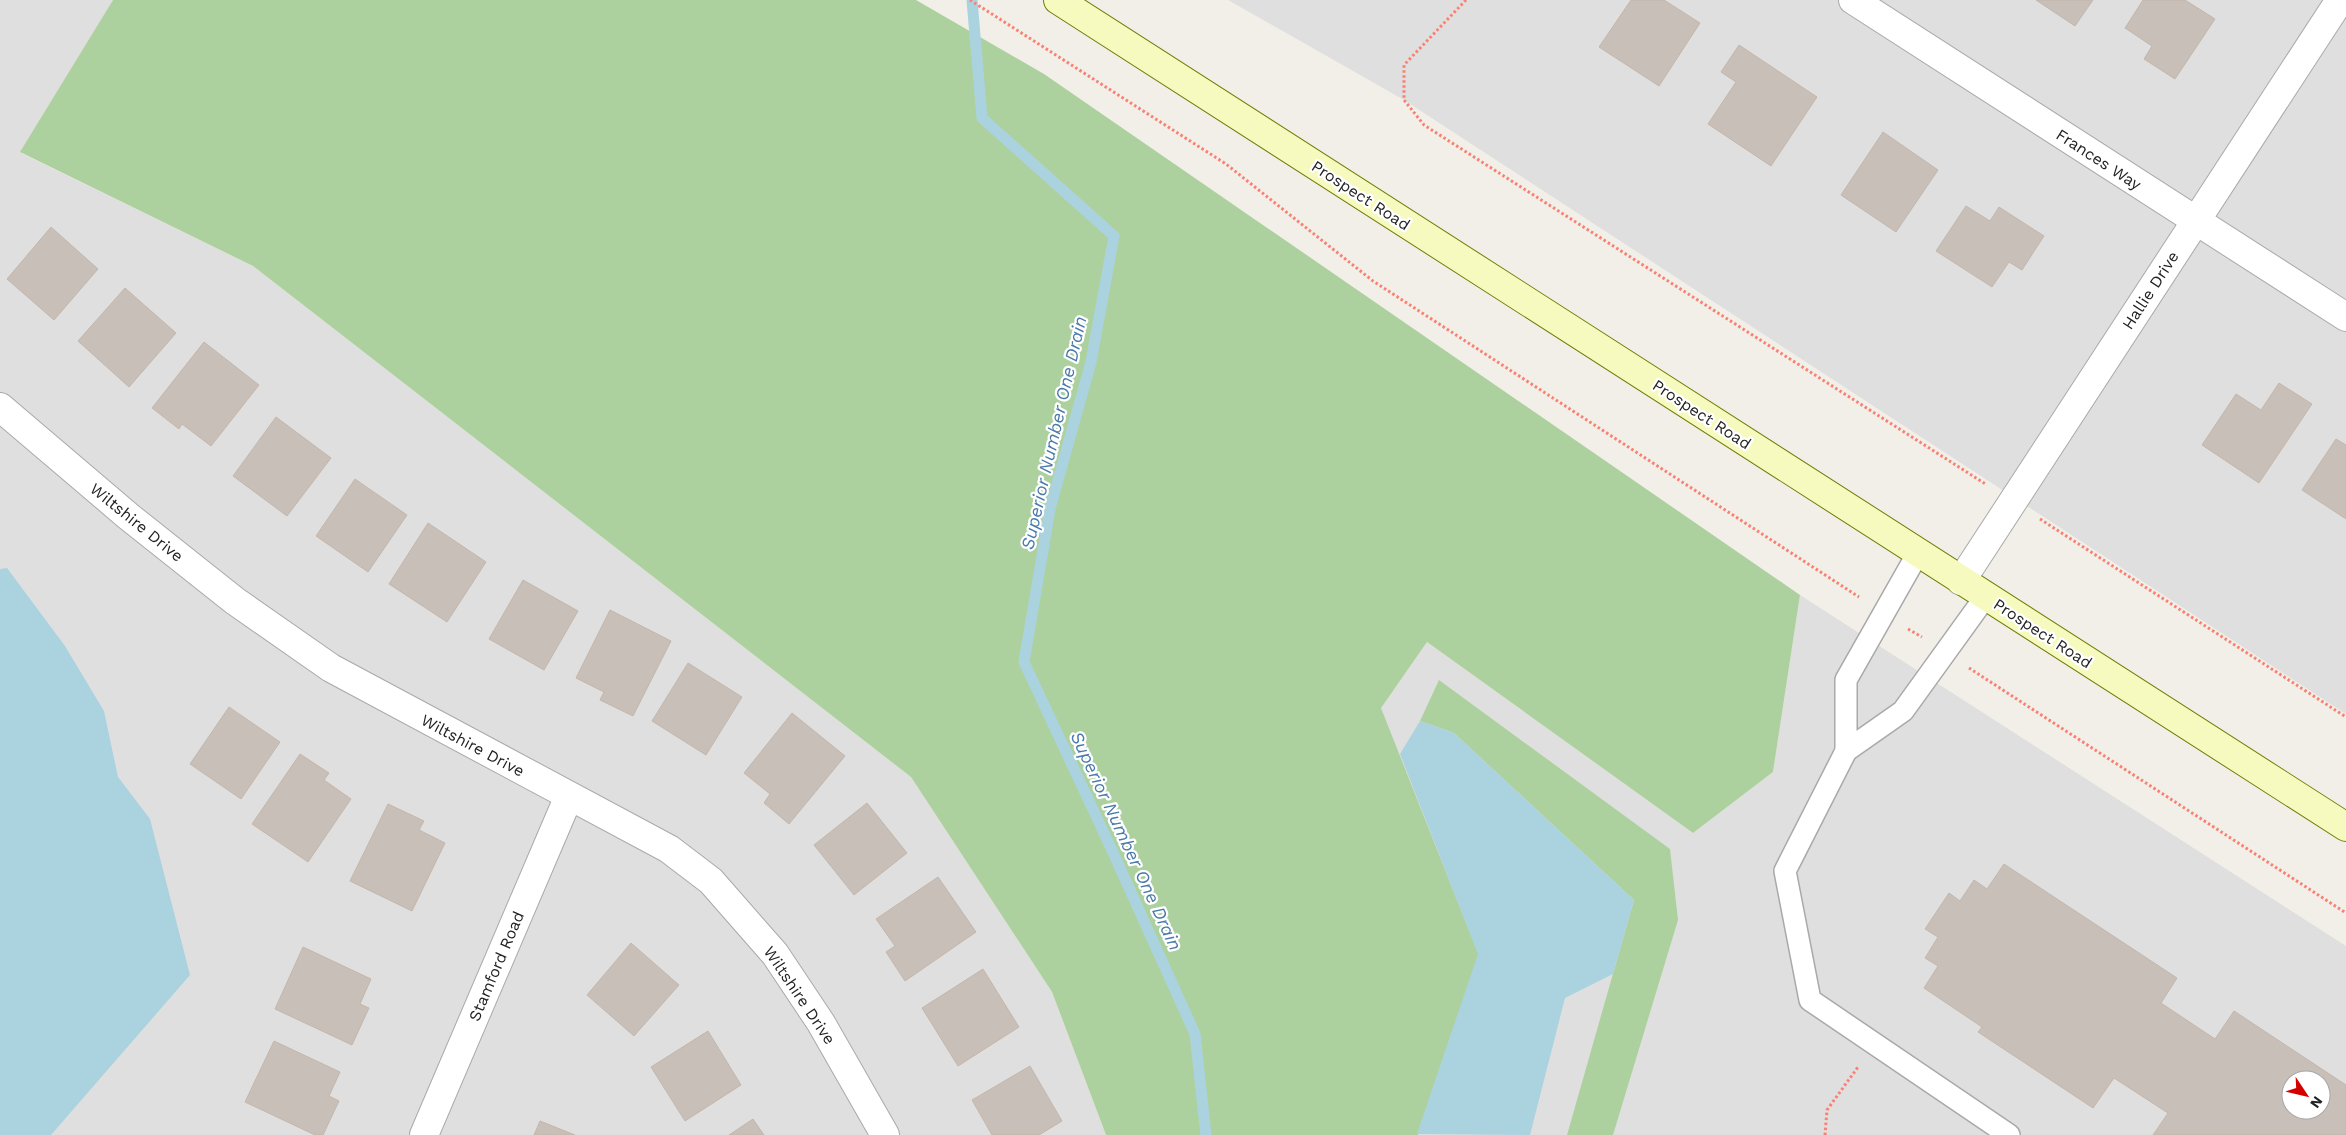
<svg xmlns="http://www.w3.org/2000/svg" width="2346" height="1135" font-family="'Work Sans',sans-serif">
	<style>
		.residential { fill: #e0dfdf; fill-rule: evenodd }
		.forest { fill: #add19e }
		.water { fill: #aad3df }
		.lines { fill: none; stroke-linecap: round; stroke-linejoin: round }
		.stream { stroke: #aad3df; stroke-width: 11 }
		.building { fill: #c7bfb8; stroke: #c4b6ab; fill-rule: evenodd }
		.service-casing { stroke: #a9a9a9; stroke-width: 24 }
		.minor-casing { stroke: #a9a9a9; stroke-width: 30 }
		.secondary-casing { stroke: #707d05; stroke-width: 30 }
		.path { stroke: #fa8072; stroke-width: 3; stroke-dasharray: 2.5 2.5; stroke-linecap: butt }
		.service { stroke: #fff; stroke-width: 21 }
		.minor { stroke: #fff; stroke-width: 28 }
		.secondary { stroke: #f7fabf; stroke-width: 28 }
		.labels { text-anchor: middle; stroke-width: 4.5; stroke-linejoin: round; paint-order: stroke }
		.street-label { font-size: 16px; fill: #222; stroke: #fff }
		.water-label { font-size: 18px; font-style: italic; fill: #4a7aab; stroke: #fff }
	</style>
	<rect width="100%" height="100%" fill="#f2efe9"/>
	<g class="residential">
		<polygon points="0,0 113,0 21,153 253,266 911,777 1052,992 1106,1135 0,1135"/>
		<polygon points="1228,0 2346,0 2346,714 1404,100"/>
		<path d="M1800,595L2346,946V1135H1418L1381,707L1427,642L1693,833L1773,772ZM2291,1080H2321V1110H2291Z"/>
	</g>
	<g class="forest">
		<polygon points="113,0 916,0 1044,74 1800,595 1773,772 1693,833 1427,642 1381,708 1480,958 1418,1135 1106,1135 1052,992 911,777 253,266 20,152"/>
		<polygon points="1439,680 1670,849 1678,920 1613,1135 1567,1135 1634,900 1454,733 1420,721"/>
	</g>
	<g class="water">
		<polygon points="7,568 65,646 104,711 118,777 150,819 190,975 51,1135 0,1135 0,569"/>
		<polygon points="1420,721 1454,733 1634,900 1613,974 1565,998 1530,1135 1417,1134 1478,954 1400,754"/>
	</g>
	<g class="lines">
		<polyline class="stream" points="972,0 982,118 1114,236 1091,362 1050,509 1024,662 1111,848 1195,1034 1206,1135"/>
	</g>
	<g class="building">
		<polygon points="1631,0 1664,0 1700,23 1659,86 1599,47"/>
		<polygon points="2036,0 2093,0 2075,26"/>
		<polygon points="2143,0 2185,0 2215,19 2175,79 2144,59 2152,46 2125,28"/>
		<polygon points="1739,45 1817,97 1771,166 1708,124 1736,82 1721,72"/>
		<polygon points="1883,132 1938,170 1896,232 1841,195"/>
		<polygon points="1966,206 1990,221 1999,207 2044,236 2022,270 2009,262 1992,287 1936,251"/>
		<polygon points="51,227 98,269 54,320 7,279"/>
		<polygon points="125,288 176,333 129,387 78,341"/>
		<polygon points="204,342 259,385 211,446 182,424 179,429 152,408"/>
		<polygon points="2279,383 2312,404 2259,483 2202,445 2236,394 2261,410"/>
		<polygon points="276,417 331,458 287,516 233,476"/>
		<polygon points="2336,439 2346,445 2346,519 2302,490"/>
		<polygon points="355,479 407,515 368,572 316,536"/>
		<polygon points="428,523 486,562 447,622 389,584"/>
		<polygon points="523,580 578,611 544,670 489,639"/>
		<polygon points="610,610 671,641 633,716 600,700 604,692 576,678"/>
		<polygon points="688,663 742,697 706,755 652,721"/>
		<polygon points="229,707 280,742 241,799 190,764"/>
		<polygon points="792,713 845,756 789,824 764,803 770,794 744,773"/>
		<polygon points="300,754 329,773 324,780 351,799 308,862 252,824"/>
		<polygon points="867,803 907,853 854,895 814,845"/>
		<polygon points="388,804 424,821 419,830 445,843 412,911 350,881"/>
		<path d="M2004,864L2177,978L2161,1003L2215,1039L2234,1011L2346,1085V1135H2153L2168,1113L2114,1078L2093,1108L1978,1032L1982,1027L1924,988L1938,966L1925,958L1938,937L1925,929L1949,893L1960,901L1974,880L1987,889ZM2291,1080H2321V1110H2291Z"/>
		<polygon points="938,877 976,932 905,981 886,952 895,946 876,919"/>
		<polygon points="631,943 679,985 634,1036 587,995"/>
		<polygon points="303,947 371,979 360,1004 369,1008 352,1045 275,1009"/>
		<polygon points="983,969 1019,1027 958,1066 922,1008"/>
		<polygon points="708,1031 741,1085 685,1121 651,1067"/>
		<polygon points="274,1041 340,1072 329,1096 339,1101 323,1135 315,1135 245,1102"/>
		<polygon points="1030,1066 1062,1121 1039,1135 992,1135 972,1100"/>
		<polygon points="753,1119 764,1135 729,1135"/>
		<polygon points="540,1121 575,1135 534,1135"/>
	</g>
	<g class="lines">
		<defs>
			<g id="service">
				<polyline points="1918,553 1846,680 1846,751 1903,711 1986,596"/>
				<polyline points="1846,751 1785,871 1810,1000 2009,1135"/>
			</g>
			<g id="minor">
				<polyline points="1853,0 2346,317"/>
				<polyline points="0,407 128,516 235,601 331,668 669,849 711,881 775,954 821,1023 885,1135"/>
				<polyline points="1961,581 2340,0"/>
				<polyline points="424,1135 569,796"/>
			</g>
			<polyline id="secondary" points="1058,0 2346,827"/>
		</defs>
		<use href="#service" class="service-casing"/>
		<use href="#minor" class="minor-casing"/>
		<use href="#secondary" class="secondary-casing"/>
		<g class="path">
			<polyline points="970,0 1226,164 1373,281 1859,597"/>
			<polyline points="1466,0 1404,65 1404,100 1424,125 1987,485"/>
			<polyline points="2040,519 2346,717"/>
			<polyline points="1908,629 1922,637"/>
			<polyline points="1969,668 2346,913"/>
			<polyline points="1825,1135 1827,1110 1858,1067"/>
		</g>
		<use href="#service" class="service"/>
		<use href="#minor" class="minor"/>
		<use href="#secondary" class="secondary"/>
	</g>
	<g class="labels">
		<g class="street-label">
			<text transform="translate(2099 159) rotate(33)" y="6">Frances Way</text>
			<text transform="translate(1361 195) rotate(33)" y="6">Prospect Road</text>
			<text transform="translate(2150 290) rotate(-57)" y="6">Hallie Drive</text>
			<text transform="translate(1702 414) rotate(33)" y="6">Prospect Road</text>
			<text transform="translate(137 522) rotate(39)" y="6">Wiltshire Drive</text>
			<text transform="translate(2043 633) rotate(33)" y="6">Prospect Road</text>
			<text transform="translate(473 745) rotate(28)" y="6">Wiltshire Drive</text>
			<text transform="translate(496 966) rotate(-67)" y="6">Stamford Road</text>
			<text transform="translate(800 995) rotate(56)" y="6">Wiltshire Drive</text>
		</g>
		<g class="water-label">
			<text transform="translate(1054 433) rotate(-77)" y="6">Superior Number One Drain</text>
			<text transform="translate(1126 841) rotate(65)" y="6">Superior Number One Drain</text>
		</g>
	</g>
	<g transform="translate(2306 1095) rotate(125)"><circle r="24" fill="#ffffff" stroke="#a7a7a7"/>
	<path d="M0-4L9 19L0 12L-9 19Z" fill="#d40000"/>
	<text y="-8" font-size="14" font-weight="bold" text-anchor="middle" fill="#222222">N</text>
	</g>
</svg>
